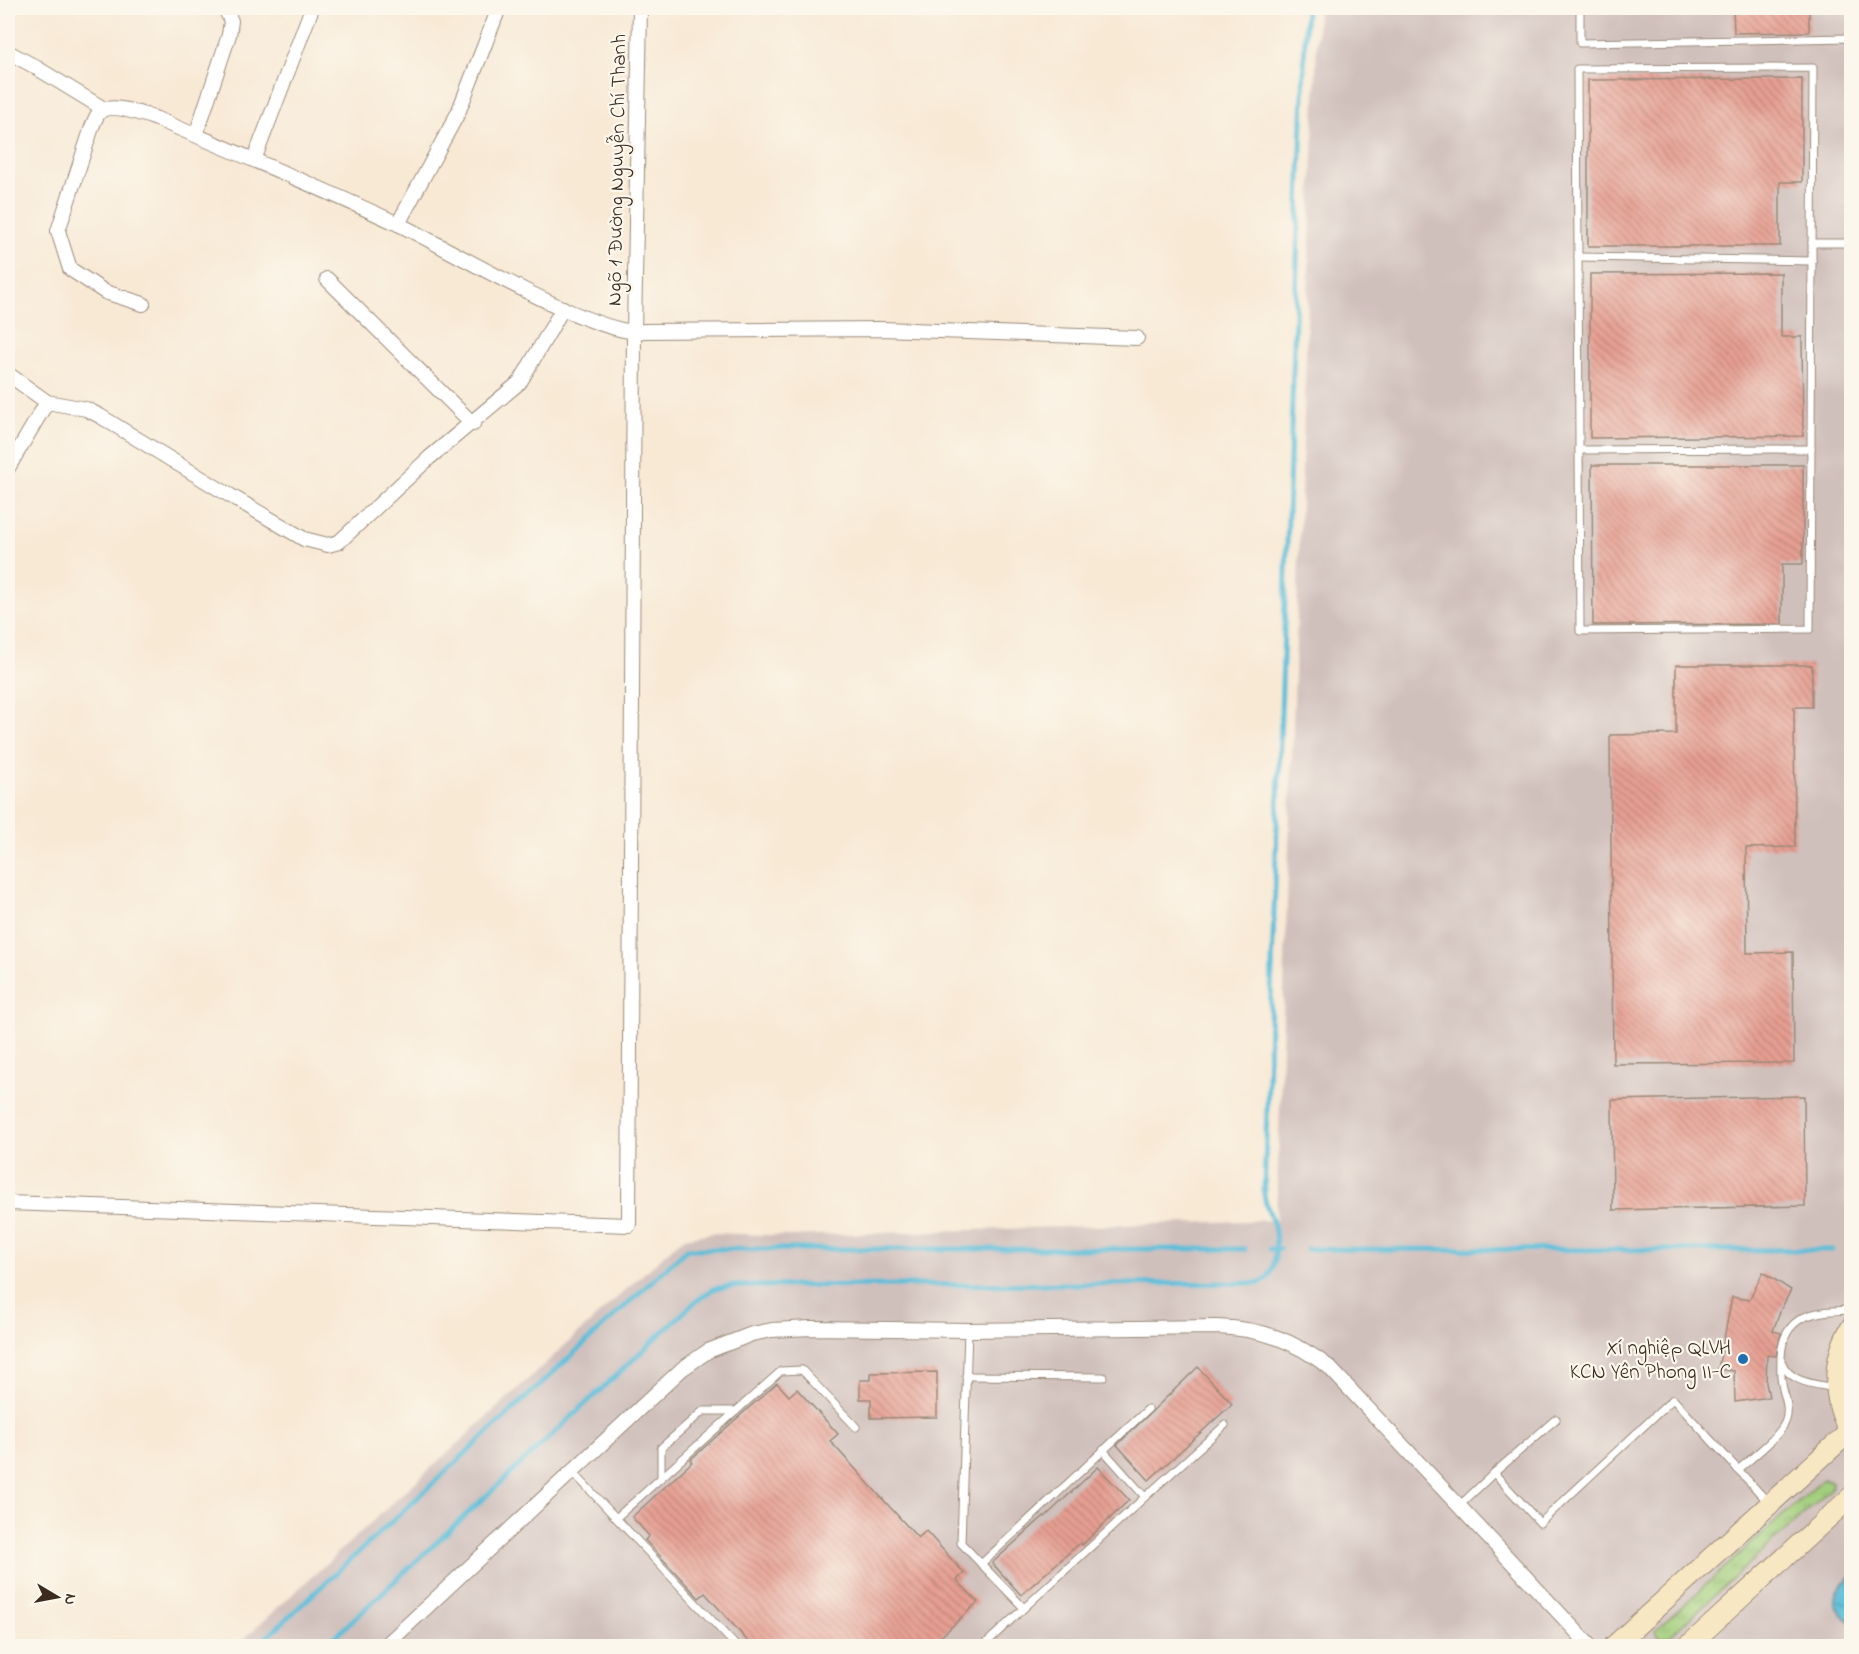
<svg xmlns="http://www.w3.org/2000/svg" width="1859" height="1654" font-family="'Indie Flower',sans-serif">
	<style>
		.industrial { fill: #d0c0bc }
		.grass { fill: url(#grass-tufts); stroke: #6e7c4c; stroke-width: 1.5 }
		.water { fill: url(#water-ripples); stroke: #4b747c; stroke-width: 1.5 }
		.lines { fill: none; stroke-linecap: round; stroke-linejoin: round }
		.stream { stroke: #5bbed9; stroke-width: 5 }
		.building { fill: url(#building-back-hatch) }
		.lane-casing { stroke: #9a8a7a; stroke-width: 9 }
		.street-casing { stroke: #9a8a7a; stroke-width: 16 }
		.secondary-casing { stroke: #9a8a7a; stroke-width: 22 }
		.lane { stroke: #fff; stroke-width: 7 }
		.street { stroke: #fff; stroke-width: 14 }
		.secondary { stroke: #f8e7c3; stroke-width: 20 }
		.poi-dot { fill: #1f6fb2; stroke: #fbf7ec; stroke-width: 2 }
		.labels { text-anchor: middle; stroke-width: 4.5; stroke-linejoin: round; paint-order: stroke }
		.street-label { font-size: 21px; fill: #3b2a1e; stroke: #fbf7ec }
		.poi-label { font-size: 21px; fill: #3b2a1e; stroke: #fbf7ec; text-anchor: end }
	</style>
	<defs>
		<pattern id="grass-tufts" width="24" height="20" patternUnits="userSpaceOnUse" patternTransform="scale(1.5)"><rect width="24" height="20" fill="#a2ce7b"/><path d="M3 7l-1-3M5 7V3M7 7l1-3M15 17l-1-3M17 17v-4M19 17l1-3" fill="none" stroke="#8cb16a"/></pattern>
		<pattern id="water-ripples" width="26" height="14" patternUnits="userSpaceOnUse" patternTransform="scale(1.5)"><rect width="26" height="14" fill="#5bbed9"/><path d="M2 4q2-2 4 0t4 0M15 11q2-2 4 0t4 0" fill="none" stroke="#4c9baf"/></pattern>
		<pattern id="building-back-hatch" width="6" height="6" patternUnits="userSpaceOnUse" patternTransform="scale(1.5)"><rect width="6" height="6" fill="#e79f93"/><path d="M-1 5l2 2M0 0l6 6M5-1l2 2" fill="none" stroke="#bc8277"/></pattern>
	</defs>
	<rect width="100%" height="100%" fill="#fbf7ec"/>
	<filter id="ink" filterUnits="userSpaceOnUse"><feTurbulence type="fractalNoise" baseFrequency=".0167" numOctaves="2"/><feDisplacementMap in="SourceGraphic" scale="12" xChannelSelector="R" yChannelSelector="G"/><feConvolveMatrix kernelMatrix="1 2 1 2 8 2 1 2 1" color-interpolation-filters="sRGB"/></filter>
	<filter id="wash" filterUnits="userSpaceOnUse"><feTurbulence type="fractalNoise" baseFrequency=".008" numOctaves="4" result="noise"/><feDisplacementMap in="SourceGraphic" scale="24" xChannelSelector="R" yChannelSelector="G"/><feGaussianBlur stdDeviation="1.35" result="paint"/><feColorMatrix in="noise" values="0 0 0 0 0 0 0 0 0 0 0 0 0 0 0 0 0 1.4 0 .05"/><feComposite in="paint" operator="in"/></filter>
	<g filter="url(#wash)">
		<rect width="100%" height="100%" fill="#f8e9d5"/>
		<polygon class="industrial" points="1318,8 1851,8 1851,1646 236,1646 674,1246 685,1238 712,1233 790,1236 1276,1220"/>
		<polygon class="grass" points="1823,1479 1829,1480 1832,1483 1831,1489 1670,1636 1663,1638 1659,1637 1656,1631 1658,1628"/>
		<path class="water" d="M1851,1576V1623C1830,1601 1829,1598 1851,1576Z"/>
		<g class="lines">
			<g class="stream">
				<polyline points="1270,1249 1280,1249"/>
				<polyline points="1307,1249 1832,1250"/>
				<polyline points="257,1646 687,1249 1245,1249"/>
				<path d="M325,1646L695,1302L713,1289L732,1286L1260,1283C1279,1275 1278,1234 1271,1217C1268,1208 1265,1203 1264,1194L1306,8"/>
			</g>
		</g>
		<g id="blocks">
			<g class="building">
				<polygon points="1733,8 1809,8 1809,32 1734,33"/>
				<polygon points="1802,79 1802,182 1780,182 1780,246 1588,246 1588,80"/>
				<polygon points="1781,273 1781,337 1802,337 1803,436 1590,438 1590,274"/>
				<polygon points="1592,465 1803,465 1803,564 1782,564 1782,624 1593,625"/>
				<polygon points="1676,665 1812,665 1812,707 1794,707 1795,847 1746,848 1747,953 1793,952 1794,1063 1613,1064 1610,735 1676,734"/>
				<polygon points="1804,1096 1805,1206 1613,1210 1612,1100"/>
				<polygon points="1763,1272 1791,1290 1780,1311 1773,1331 1781,1333 1776,1356 1767,1355 1766,1383 1769,1397 1735,1402 1734,1371 1718,1369 1732,1297 1749,1300"/>
				<polygon points="1198,1367 1232,1404 1149,1480 1117,1445"/>
				<polygon points="937,1372 937,1417 871,1418 871,1399 860,1399 860,1380 871,1380 871,1373"/>
				<polygon points="777,1383 789,1396 797,1389 838,1434 830,1441 918,1538 926,1531 964,1573 957,1580 978,1602 930,1647 753,1647 705,1593 699,1598 645,1540 649,1536 632,1517 692,1462 690,1460"/>
				<polygon points="1098,1467 1129,1500 1082,1545 1080,1543 1021,1595 992,1563 1044,1516 1045,1517"/>
			</g>
		</g>
	</g>
	<g filter="url(#ink)">
		<use href="#blocks" fill-opacity="0" stroke="#9a8a7a" stroke-width="1.5"/>
		<g class="lines">
			<defs>
				<g id="lane">
					<polyline points="1580,8 1580,43 1852,38"/>
					<polygon points="1813,68 1810,629 1580,631 1577,69"/>
					<polyline points="1812,243 1852,243"/>
					<polyline points="1578,257 1812,261"/>
					<polyline points="1579,450 1811,449"/>
					<polyline points="968,1330 961,1543 1024,1608 983,1646"/>
					<path d="M1782,1363C1790,1383 1816,1384 1834,1388"/>
					<polyline points="966,1376 1103,1377"/>
					<polyline points="1103,1450 1145,1497 1225,1425"/>
					<path d="M1738,1470C1751,1458 1781,1436 1786,1420C1790,1406 1784,1397 1782,1384C1780,1375 1781,1366 1781,1357C1783,1313 1816,1311 1852,1310"/>
					<polyline points="572,1471 736,1646"/>
					<polyline points="1494,1473 1556,1419"/>
					<polyline points="661,1477 661,1448 703,1411 736,1411"/>
					<polyline points="1459,1506 1494,1473 1540,1523 1673,1399 1768,1502"/>
					<polyline points="616,1518 781,1371 802,1370 856,1427"/>
					<polyline points="981,1564 1148,1409"/>
					<polyline points="1024,1608 1145,1497"/>
				</g>
				<g id="street">
					<polyline points="8,52 32,65 104,109"/>
					<polyline points="196,135 229,35 231,21 225,8"/>
					<polyline points="254,160 312,8"/>
					<polyline points="398,224 458,113 499,8"/>
					<polyline points="327,279 473,424"/>
					<path d="M143,304L105,292L70,269L58,231L92,127C94,122 96,116 99,113C108,101 145,115 157,119C237,153 317,186 396,223C443,245 602,341 644,331L882,329L1137,338"/>
					<polyline points="8,374 47,402 86,409 100,416 214,486 304,539 328,545 339,542 429,458 520,382 563,308"/>
					<polyline points="8,468 47,402"/>
					<polyline points="8,1203 629,1225 634,333 640,8"/>
					<path d="M385,1646L682,1369L708,1351L752,1334L772,1330L811,1328L968,1330L1218,1327C1263,1329 1293,1340 1329,1367L1590,1646"/>
				</g>
				<g id="secondary">
					<path d="M1852,1326C1831,1359 1831,1402 1852,1435"/>
					<polyline points="1614,1646 1849,1432"/>
					<polyline points="1688,1646 1852,1496"/>
				</g>
			</defs>
			<use href="#lane" class="lane-casing"/>
			<use href="#street" class="street-casing"/>
			<use href="#secondary" class="secondary-casing"/>
			<use href="#lane" class="lane"/>
			<use href="#street" class="street"/>
			<use href="#secondary" class="secondary"/>
		</g>
	</g>
	<circle class="poi-dot" cx="1743" cy="1359" r="6"/>
	<g class="labels">
		<g class="street-label">
			<text transform="translate(616 170) rotate(-89)" y="7">Ngõ 1 Đường Nguyễn Chí Thanh</text>
		</g>
		<g class="poi-label">
			<text x="1731" y="1354">Xí nghiệp QLVH<tspan x="1731" dy="24">KCN Yên Phong II-C</tspan></text>
		</g>
	</g>
	<rect width="1859" height="1654" fill="none" stroke="#fbf7ec" stroke-width="30"/>
	<g transform="translate(57 1597) rotate(100)" stroke="#fbf7ec" stroke-width="4.5" paint-order="stroke">
	<path d="M0-4.5L10 22L0 15L-10 22Z" fill="#3b2a1e"/>
	<text y="-9" font-size="16" font-weight="bold" text-anchor="middle" fill="#3b2a1e">N</text>
	</g>
</svg>
